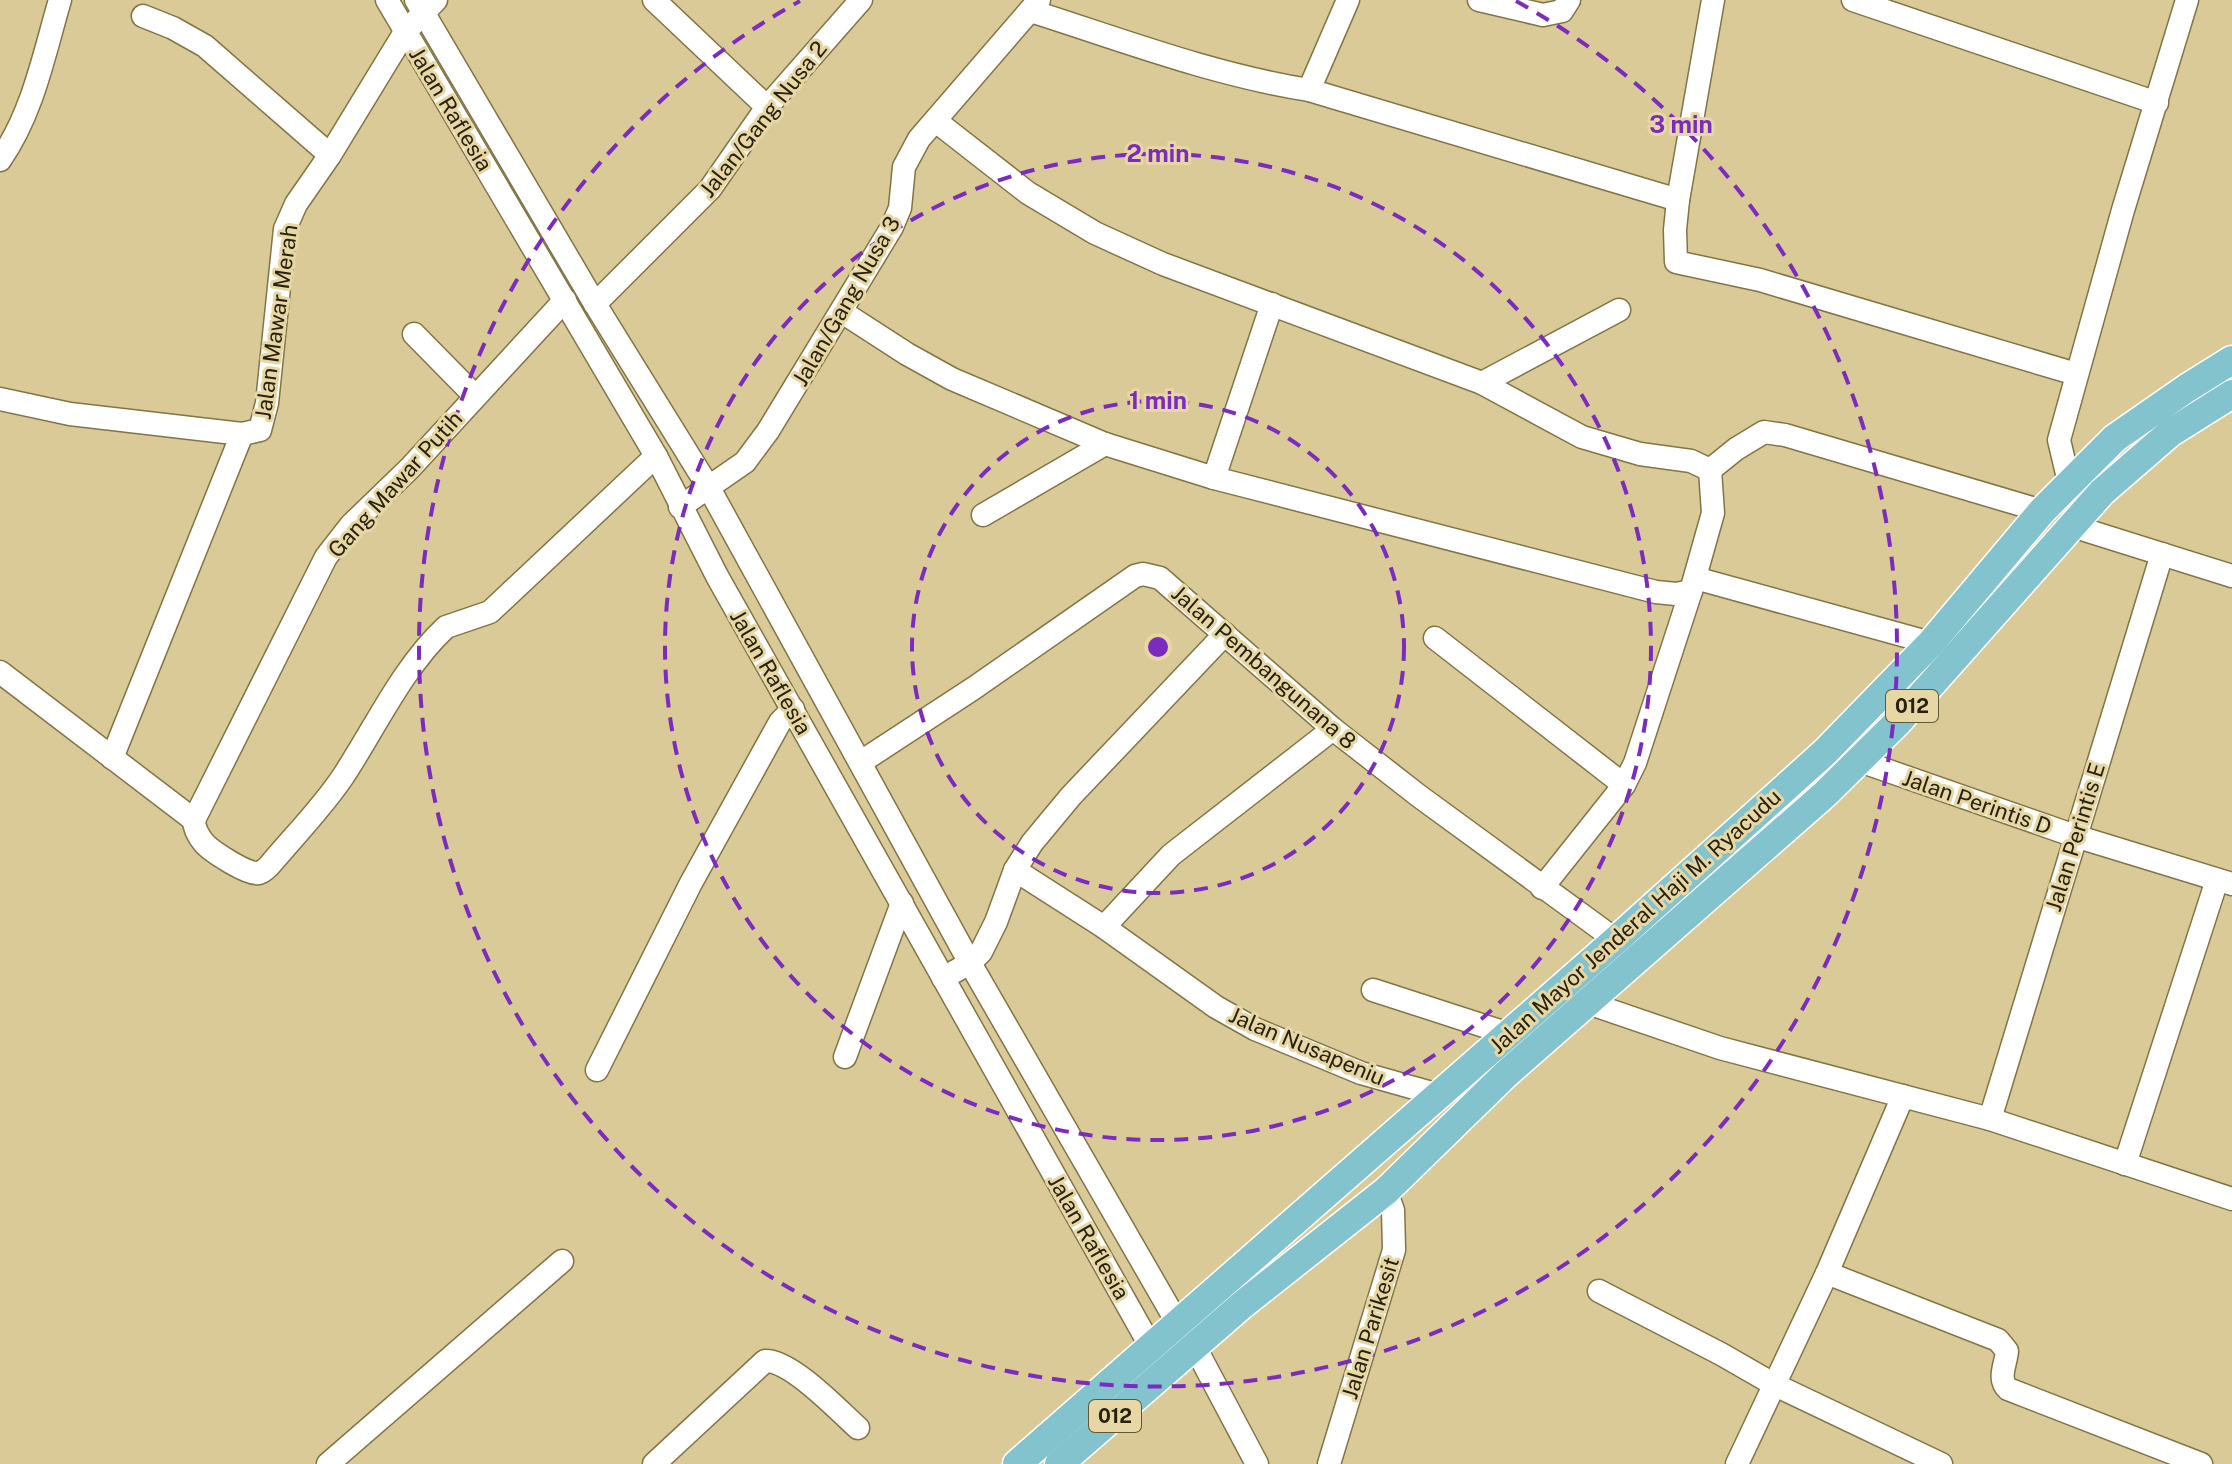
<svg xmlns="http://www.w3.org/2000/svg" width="2232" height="1464" font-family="'Public Sans',sans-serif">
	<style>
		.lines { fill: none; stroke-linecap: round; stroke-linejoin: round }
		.minor-casing { stroke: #837445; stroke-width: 25 }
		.major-casing { stroke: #fff; stroke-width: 31 }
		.minor { stroke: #fff; stroke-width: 22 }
		.major { stroke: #83c3ce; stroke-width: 28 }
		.ring { fill: none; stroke: #7b2cbf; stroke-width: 4; stroke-dasharray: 14 10 }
		.labels { text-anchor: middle; stroke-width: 6; stroke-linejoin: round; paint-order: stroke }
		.shield { fill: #e7d7a4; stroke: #61583b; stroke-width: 2 }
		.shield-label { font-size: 20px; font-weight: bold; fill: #27210e }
		.street-label { font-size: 22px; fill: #27210e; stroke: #e7d7a4 }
		.centre { fill: #7b2cbf; stroke: #e7d7a4; stroke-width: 4 }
		.ring-label { font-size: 24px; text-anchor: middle; font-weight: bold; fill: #7b2cbf; stroke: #e7d7a4; stroke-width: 6; stroke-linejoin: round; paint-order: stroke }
	</style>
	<rect width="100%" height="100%" fill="#daca98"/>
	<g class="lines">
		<defs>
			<g id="minor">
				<polyline points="387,0 656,456 717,576 1151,1347"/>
				<polyline points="416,0 595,304 709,488 970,963 1178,1324"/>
				<polyline points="654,0 767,107"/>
				<polyline points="1348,0 1309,90 1678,200"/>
				<polyline points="1479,0 1543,15 1562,11 1569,0"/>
				<polyline points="1713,0 1678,200 1675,230 1676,262 1760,280 2076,374"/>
				<polyline points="1853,0 2157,103"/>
				<path d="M1031,11C1122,40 1214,75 1309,90"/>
				<polyline points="143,16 173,28 205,46 330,155"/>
				<polyline points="937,122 1028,193 1095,233 1163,264 1482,383 1582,437 1640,454 1691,461 1710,470 1736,449 1764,432 1785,435 2042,511"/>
				<path d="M0,160C33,113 44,54 60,0"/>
				<polyline points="595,304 710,189 767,107 861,0"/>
				<polyline points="842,312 907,354 952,379 1105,444 1214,478 1656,592 1676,594 1691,591"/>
				<polyline points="414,334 475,396"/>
				<polyline points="1482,383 1619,310"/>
				<polyline points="0,399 70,414 242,434 260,430 267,403 285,229 296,204 330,155 405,32 436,0"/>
				<polyline points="1214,478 1272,304"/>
				<polyline points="2069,482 2059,440 2123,210 2187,0"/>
				<polyline points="680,507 745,462 768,431 892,227 900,208 904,167 919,139 1039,0"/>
				<polyline points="983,515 1105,444"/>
				<polyline points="2069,525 2232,576"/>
				<polyline points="1695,578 1931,643"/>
				<polyline points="1435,638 1624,785"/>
				<path d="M0,672L194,820C194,828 199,837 204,843C211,851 249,876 259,873C261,873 267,868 269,866C294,836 323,807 344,775C376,726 403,667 446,627L490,612L656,456"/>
				<polyline points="112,758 242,434"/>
				<polyline points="1860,761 2075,836 2232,884"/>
				<polyline points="861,762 974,688 1135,576 1143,574 1160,578 1333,729 1419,796 1616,940"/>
				<polyline points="194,820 326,557 351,525 410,468 565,300"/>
				<polyline points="1015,870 1104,927 1216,1007 1255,1029 1361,1073 1439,1095"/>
				<polyline points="1542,888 1624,785 1635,763 1691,591 1713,513 1710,470"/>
				<polyline points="1104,927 1171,855 1333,729"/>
				<polyline points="943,978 970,963 981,952 996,922 1015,870 1032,843 1071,796 1225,634"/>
				<polyline points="1373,990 1509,1034"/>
				<polyline points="1588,1003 1720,1048 1990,1119 2232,1199"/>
				<polyline points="845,1057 902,903"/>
				<polyline points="597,1070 691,883 780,722 793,709"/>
				<polyline points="1990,1119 2162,554"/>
				<polyline points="2125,1164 2217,880"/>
				<path d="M1827,1273L1998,1340L2007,1351C2006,1364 1997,1379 2008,1389L2201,1464"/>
				<polyline points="1599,1291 1721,1354 1775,1385 1941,1464"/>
				<polyline points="1195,1347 1257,1464"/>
				<polyline points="328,1464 562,1261"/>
				<path d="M654,1464L765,1361C791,1360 838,1410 858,1428"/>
				<polyline points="1329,1464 1394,1250 1393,1210 1386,1191"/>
				<polyline points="1737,1464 1827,1273 1903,1096"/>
			</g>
			<g id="major">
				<polyline points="1017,1464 1616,940 1825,752 1931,643 2042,511 2115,438 2187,388 2232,360"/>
				<polyline points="1059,1464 1242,1305 1386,1191 1506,1074 1825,794 1898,722 2102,492 2170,433 2232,394"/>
			</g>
		</defs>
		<use href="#minor" class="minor-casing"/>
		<use href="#major" class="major-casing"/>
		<use href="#minor" class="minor"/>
		<use href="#major" class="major"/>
	</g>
	<g class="ring">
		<circle cx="1158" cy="647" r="246"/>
		<circle cx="1158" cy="647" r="493"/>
		<path d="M1516 1A739 739 0 1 1 800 1"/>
	</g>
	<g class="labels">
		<g class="shield">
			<rect x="1886" y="690" width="52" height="32" rx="6"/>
			<rect x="1089" y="1400" width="52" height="32" rx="6"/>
		</g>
		<g class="shield-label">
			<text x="1912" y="713">012</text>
			<text x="1115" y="1423">012</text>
		</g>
		<g class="street-label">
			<text transform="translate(451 109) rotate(59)" y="8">Jalan Raflesia</text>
			<text transform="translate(763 119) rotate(-52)" y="8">Jalan/Gang Nusa 2</text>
			<text transform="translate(846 301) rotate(-60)" y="8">Jalan/Gang Nusa 3</text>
			<text transform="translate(276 322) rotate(-82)" y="8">Jalan Mawar Merah</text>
			<text transform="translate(395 484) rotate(-48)" y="8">Gang Mawar Putih</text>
			<text transform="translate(1264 667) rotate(41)" y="8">Jalan Pembangunana 8</text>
			<text transform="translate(771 672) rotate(60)" y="8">Jalan Raflesia</text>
			<text transform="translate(1977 802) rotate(19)" y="8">Jalan Perintis D</text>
			<text transform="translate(2075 837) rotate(-73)" y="8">Jalan Perintis E</text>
			<text transform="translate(1635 921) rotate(-42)" y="8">Jalan Mayor Jenderal Haji M. Ryacudu</text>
			<text transform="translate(1307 1046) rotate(23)" y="8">Jalan Nusapeniu</text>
			<text transform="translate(1089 1237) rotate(60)" y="8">Jalan Raflesia</text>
			<text transform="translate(1370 1328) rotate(-73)" y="8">Jalan Parikesit</text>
		</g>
	</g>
	<circle cx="1158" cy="647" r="12" class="centre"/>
	<g class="ring-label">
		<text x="1681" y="133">3 min</text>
		<text x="1158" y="162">2 min</text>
		<text x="1158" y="409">1 min</text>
	</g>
</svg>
